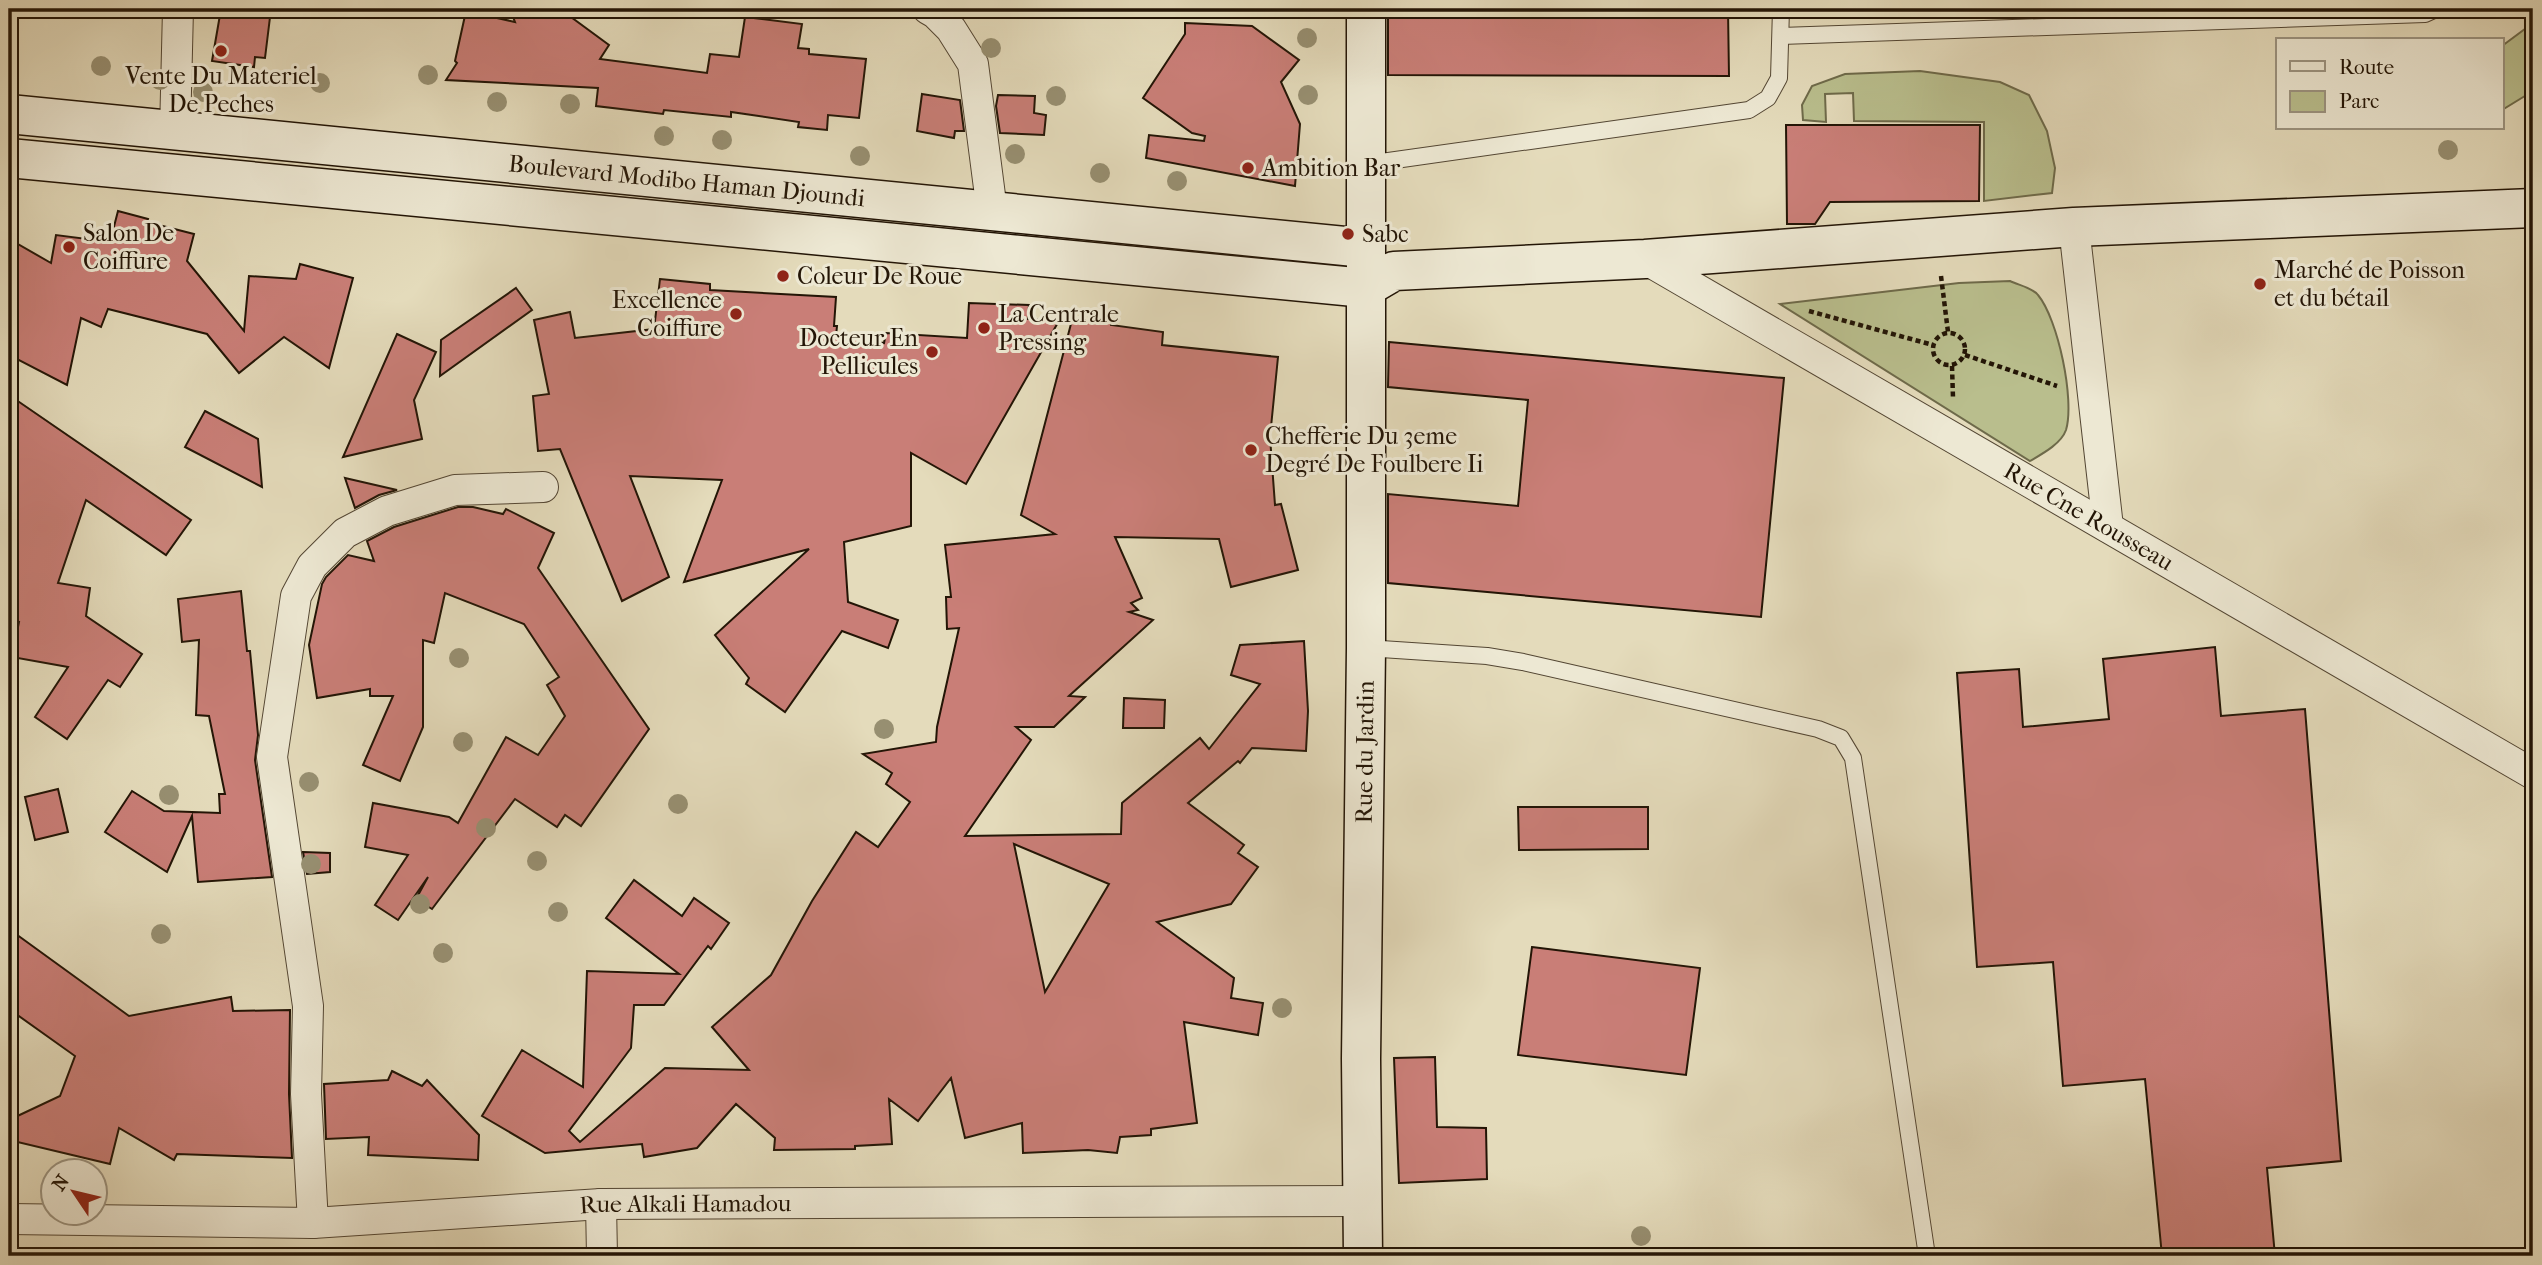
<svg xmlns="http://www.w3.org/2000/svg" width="2542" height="1265" font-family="'IM FELL French Canon',serif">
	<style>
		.green { fill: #b9be8d; stroke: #6e6a4a; stroke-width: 2 }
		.building { fill: #c97e77; stroke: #231506; stroke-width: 2; fill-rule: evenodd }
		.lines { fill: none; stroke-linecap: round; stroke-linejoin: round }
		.service-casing { stroke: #534633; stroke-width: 18 }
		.minor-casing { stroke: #534633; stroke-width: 32 }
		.secondary-casing { stroke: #231506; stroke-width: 41 }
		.path { stroke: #231506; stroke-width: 4.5; stroke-dasharray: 5 3.5; stroke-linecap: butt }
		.service { stroke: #ede8d3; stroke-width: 16 }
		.minor { stroke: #ede8d3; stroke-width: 30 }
		.secondary { stroke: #ede8d3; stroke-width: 38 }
		.tree { fill: #978f71 }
		.poi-dot { fill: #8f2418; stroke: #ede8d3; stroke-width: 2.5 }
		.labels { text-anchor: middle; stroke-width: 6; stroke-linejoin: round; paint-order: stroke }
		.poi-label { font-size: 24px; fill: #231506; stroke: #ede8d3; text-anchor: start }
		.street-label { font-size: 24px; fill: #231506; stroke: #ede8d3 }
	</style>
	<rect width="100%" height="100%" fill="#e4dbbb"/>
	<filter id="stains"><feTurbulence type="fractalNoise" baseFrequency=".00286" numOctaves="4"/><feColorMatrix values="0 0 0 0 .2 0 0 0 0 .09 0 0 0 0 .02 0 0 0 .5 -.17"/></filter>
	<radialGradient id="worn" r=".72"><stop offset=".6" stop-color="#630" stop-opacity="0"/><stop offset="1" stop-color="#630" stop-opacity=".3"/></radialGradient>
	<g class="green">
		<polygon points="2533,23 2533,91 2502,110 2502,46"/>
		<polygon points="1920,71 2000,82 2029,95 2047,131 2055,168 2052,193 1984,201 1984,122 1854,121 1853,93 1825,94 1826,122 1803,120 1802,105 1812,86 1845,74"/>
		<path d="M2010,281C2018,285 2033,288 2038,295C2058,319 2075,400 2066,430C2061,444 2042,454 2030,461L1780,304L1959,283Z"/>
	</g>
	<g class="building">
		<polygon points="221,9 271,9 265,58 255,57 254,67 212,61"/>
		<polygon points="510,9 560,9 609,45 600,59 707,73 710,54 739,57 745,17 802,24 798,48 809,49 809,54 866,59 859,118 828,115 827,130 798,127 799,122 731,112 731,117 664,110 663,114 596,106 598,88 446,80 457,63 455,61 466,11 515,22"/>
		<polygon points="1388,9 1728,9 1729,76 1388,75"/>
		<polygon points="1185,23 1252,26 1299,60 1281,82 1300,124 1295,186 1146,158 1149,135 1204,141 1205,136 1192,133 1143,98 1185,34"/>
		<polygon points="922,94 960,100 964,131 955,131 954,138 917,131"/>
		<polygon points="998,95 1035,96 1034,113 1046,115 1044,135 1000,133 996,106"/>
		<polygon points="1786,125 1980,125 1979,201 1830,202 1815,224 1787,224"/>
		<polygon points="118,211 148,219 147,222 194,234 187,261 244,331 249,276 296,279 300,264 353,278 329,368 284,337 239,373 207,334 108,309 101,327 81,318 67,385 9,355 9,239 51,263 56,235 110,242"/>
		<polygon points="660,279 710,284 710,290 836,297 834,326 837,326 836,336 884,343 886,333 967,338 969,303 1029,305 1028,319 1060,319 966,484 911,453 911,526 844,542 848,602 898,620 888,648 842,631 785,712 746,684 749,678 715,635 809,549 684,582 722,480 630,476 669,577 622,601 560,449 538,451 533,396 549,394 534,320 570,312 575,338 654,329"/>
		<polygon points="516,288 532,310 440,376 441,340"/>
		<path d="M1072,320H1111V325L1163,332L1162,345L1278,357L1270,437L1275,505L1281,504L1298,570L1231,587L1219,539L1115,537L1142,598L1131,603L1138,610L1129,612L1153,620L1069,696L1085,697L1054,727H1016L1031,740L965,836L1121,834L1122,803L1200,738L1209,749L1260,684L1231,675L1240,645L1304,641L1308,711L1306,751L1252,748L1240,763L1238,761L1188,803L1244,845L1238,853L1258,867L1231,904L1157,922L1234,978L1231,998L1263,1003L1258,1035L1184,1022L1197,1123L1151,1129V1135L1120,1137L1117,1153L1088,1150L1023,1153L1022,1123L965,1138L951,1078L918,1121L889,1099L892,1144L855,1146V1149L774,1150L775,1138L736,1104L697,1148L644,1157L642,1144L545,1153L482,1116L522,1050L583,1087L587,971L679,974L606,918L634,880L682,916L694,898L729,923L711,949L708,946L664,1005H634L631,1048L569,1131L580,1142L665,1068L749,1070L712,1027L771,975L812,901L856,832L878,847L910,802L886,784L892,773L863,754L936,742L937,727L959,628L947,629L946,597H951L945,545L1055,534L1021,515ZM1014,844L1109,884L1045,992Z"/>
		<polygon points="397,334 436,352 414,400 422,439 343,457"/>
		<polygon points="1389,342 1784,378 1761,617 1388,583 1388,494 1518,506 1528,400 1388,387"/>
		<polygon points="9,395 191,520 166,555 86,500 58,583 90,588 86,616 142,654 120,687 108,680 67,739 35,717 68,667 12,657 19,622 9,621"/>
		<polygon points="205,411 258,439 262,487 185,447"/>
		<polygon points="345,478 397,490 379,495 355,508"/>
		<polygon points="458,507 473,507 503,514 506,509 554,533 538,568 649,729 581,826 565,815 557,827 515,799 432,909 416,899 428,877 398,920 375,905 408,855 365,847 373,803 449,817 458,823 506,737 538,755 565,716 547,685 559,677 524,624 445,593 434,643 423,640 423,727 400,781 363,765 393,696 370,696 370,689 317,698 309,645 322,584 326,577 348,555 374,561 367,541 394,527"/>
		<polygon points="241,591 247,651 250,651 258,735 255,760 272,877 198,882 192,816 167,872 105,832 132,791 164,811 220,813 219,794 225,794 209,716 196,715 199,640 182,642 178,599"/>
		<polygon points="2215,647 2221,716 2305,709 2341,1161 2267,1168 2275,1256 2162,1256 2145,1079 2063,1086 2053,962 1977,967 1957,673 2019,669 2023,727 2109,719 2103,659"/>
		<polygon points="1124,698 1165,700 1164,728 1123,728"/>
		<polygon points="58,789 68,832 35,840 25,797"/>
		<polygon points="1518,807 1648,807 1648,849 1519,850"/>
		<polygon points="303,852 330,853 330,872 307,874"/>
		<polygon points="9,929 129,1016 231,997 233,1011 290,1010 289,1094 292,1158 177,1154 174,1160 119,1128 110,1164 9,1140 9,1120 60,1096 75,1056 9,1009"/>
		<polygon points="1532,947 1700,968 1686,1075 1518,1055"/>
		<polygon points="1435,1057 1437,1127 1486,1128 1487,1179 1399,1183 1394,1058"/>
		<polygon points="392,1071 422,1086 427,1080 479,1135 478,1160 368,1155 369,1137 326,1139 324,1084 388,1080"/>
	</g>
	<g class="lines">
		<defs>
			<g id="service">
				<polyline points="1781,36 2425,14 2436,9"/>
				<polyline points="1367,164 1749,110 1768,98 1779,78 1781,9"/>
				<polyline points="1366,648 1487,656 1523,662 1818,729 1841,738 1853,758 1927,1256"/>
			</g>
			<g id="minor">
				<polyline points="928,9 935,13 951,29 973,64 992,211"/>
				<polyline points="175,132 178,9"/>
				<polyline points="2074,227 2108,527"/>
				<path id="s1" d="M1645,259L2533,774"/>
				<polyline points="601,1204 602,1256"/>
				<path id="s2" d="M9,1219L313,1223L601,1204L1362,1201"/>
				<polyline points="313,1223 306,1094 308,1006 272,757 296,596 312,566 345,533 387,511 455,490 543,487"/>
			</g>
			<g id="secondary">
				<path id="s3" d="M9,114L1365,248"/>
				<polyline points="9,158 1365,288 1394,271 1645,259 2074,227 2533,208"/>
				<path id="s4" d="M1363,1256L1361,1059L1366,648V9"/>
			</g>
		</defs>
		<use href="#service" class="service-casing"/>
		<use href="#minor" class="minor-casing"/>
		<use href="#secondary" class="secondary-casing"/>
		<g class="path">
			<polyline points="1941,276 1948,332"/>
			<polyline points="1809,311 1933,345"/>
			<circle cx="1949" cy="349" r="16"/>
			<polyline points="1965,355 2057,386"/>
			<polyline points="1952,366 1953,398"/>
		</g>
		<use href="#service" class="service"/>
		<use href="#minor" class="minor"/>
		<use href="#secondary" class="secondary"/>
	</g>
	<g class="tree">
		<circle cx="1307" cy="38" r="10"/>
		<circle cx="991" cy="48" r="10"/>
		<circle cx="101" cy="66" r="10"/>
		<circle cx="428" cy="75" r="10"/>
		<circle cx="160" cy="80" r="10"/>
		<circle cx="320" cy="83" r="10"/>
		<circle cx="203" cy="92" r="10"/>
		<circle cx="1308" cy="95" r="10"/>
		<circle cx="1056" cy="96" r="10"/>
		<circle cx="497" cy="102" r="10"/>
		<circle cx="570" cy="104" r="10"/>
		<circle cx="664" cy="136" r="10"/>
		<circle cx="722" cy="140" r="10"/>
		<circle cx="2448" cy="150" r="10"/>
		<circle cx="1015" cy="154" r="10"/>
		<circle cx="860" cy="156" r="10"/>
		<circle cx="1100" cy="173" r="10"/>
		<circle cx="1177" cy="181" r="10"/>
		<circle cx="459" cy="658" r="10"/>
		<circle cx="884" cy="729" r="10"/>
		<circle cx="463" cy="742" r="10"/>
		<circle cx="309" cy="782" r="10"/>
		<circle cx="169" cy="795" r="10"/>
		<circle cx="678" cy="804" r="10"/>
		<circle cx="486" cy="828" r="10"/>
		<circle cx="537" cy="861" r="10"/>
		<circle cx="311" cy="864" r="10"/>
		<circle cx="420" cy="904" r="10"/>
		<circle cx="558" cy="912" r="10"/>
		<circle cx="161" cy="934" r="10"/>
		<circle cx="443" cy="953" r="10"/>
		<circle cx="1282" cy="1008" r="10"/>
		<circle cx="1641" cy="1236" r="10"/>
	</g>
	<g class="poi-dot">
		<circle cx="221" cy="51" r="7"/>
		<circle cx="1248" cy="168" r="7"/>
		<circle cx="1348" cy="234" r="7"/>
		<circle cx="69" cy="247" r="7"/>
		<circle cx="783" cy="276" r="7"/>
		<circle cx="2260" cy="284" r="7"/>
		<circle cx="736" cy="314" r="7"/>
		<circle cx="984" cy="328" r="7"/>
		<circle cx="932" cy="352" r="7"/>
		<circle cx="1251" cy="450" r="7"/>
	</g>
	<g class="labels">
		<g class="poi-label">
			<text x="221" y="84" text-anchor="middle">Vente Du Materiel<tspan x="221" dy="28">De Peches</tspan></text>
			<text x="1262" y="176">Ambition Bar</text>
			<text x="83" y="241">Salon De<tspan x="83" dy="28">Coiffure</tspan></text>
			<text x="1362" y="242">Sabc</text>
			<text x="2274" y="278">Marché de Poisson<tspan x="2274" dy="28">et du bétail</tspan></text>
			<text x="797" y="284">Coleur De Roue</text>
			<text x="722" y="308" text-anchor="end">Excellence<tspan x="722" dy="28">Coiffure</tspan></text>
			<text x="998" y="322">La Centrale<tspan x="998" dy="28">Pressing</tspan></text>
			<text x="918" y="346" text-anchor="end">Docteur En<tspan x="918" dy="28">Pellicules</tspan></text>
			<text x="1265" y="444">Chefferie Du 3eme<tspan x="1265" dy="28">Degré De Foulbere Ii</tspan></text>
		</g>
		<g class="street-label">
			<text dy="8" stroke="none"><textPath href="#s3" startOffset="681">Boulevard Modibo Haman Djoundi</textPath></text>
			<text dy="8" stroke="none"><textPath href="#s1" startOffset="513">Rue Cne Rousseau</textPath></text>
			<text dy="8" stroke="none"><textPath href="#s4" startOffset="504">Rue du Jardin</textPath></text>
			<text dy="8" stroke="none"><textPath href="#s2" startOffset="677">Rue Alkali Hamadou</textPath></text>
		</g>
	</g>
	<rect width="2542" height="1265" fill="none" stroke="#e4dbbb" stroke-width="35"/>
	<rect x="10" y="10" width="2521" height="1244" fill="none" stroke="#231506" stroke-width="3.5"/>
	<rect x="18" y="18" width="2507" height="1230" fill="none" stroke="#231506" stroke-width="2"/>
	<rect x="2276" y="38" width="228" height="91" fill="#ede8d3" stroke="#9c9481" stroke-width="2"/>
	<rect x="2290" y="61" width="35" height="10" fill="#ede8d3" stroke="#9c9481" stroke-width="2"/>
	<text x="2339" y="74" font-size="21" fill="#231506">Route</text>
	<rect x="2290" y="91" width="35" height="21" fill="#b9be8d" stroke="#9c9481" stroke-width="2"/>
	<text x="2339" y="108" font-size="21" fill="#231506">Parc</text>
	<g transform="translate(74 1192) rotate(305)"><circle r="33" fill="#ede8d3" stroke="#9c9481" stroke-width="2"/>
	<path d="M0-5L12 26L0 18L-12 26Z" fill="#8f2418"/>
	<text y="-10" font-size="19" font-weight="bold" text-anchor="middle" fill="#231506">N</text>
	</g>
	<rect width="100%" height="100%" filter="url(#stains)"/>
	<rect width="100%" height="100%" fill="url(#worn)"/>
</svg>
